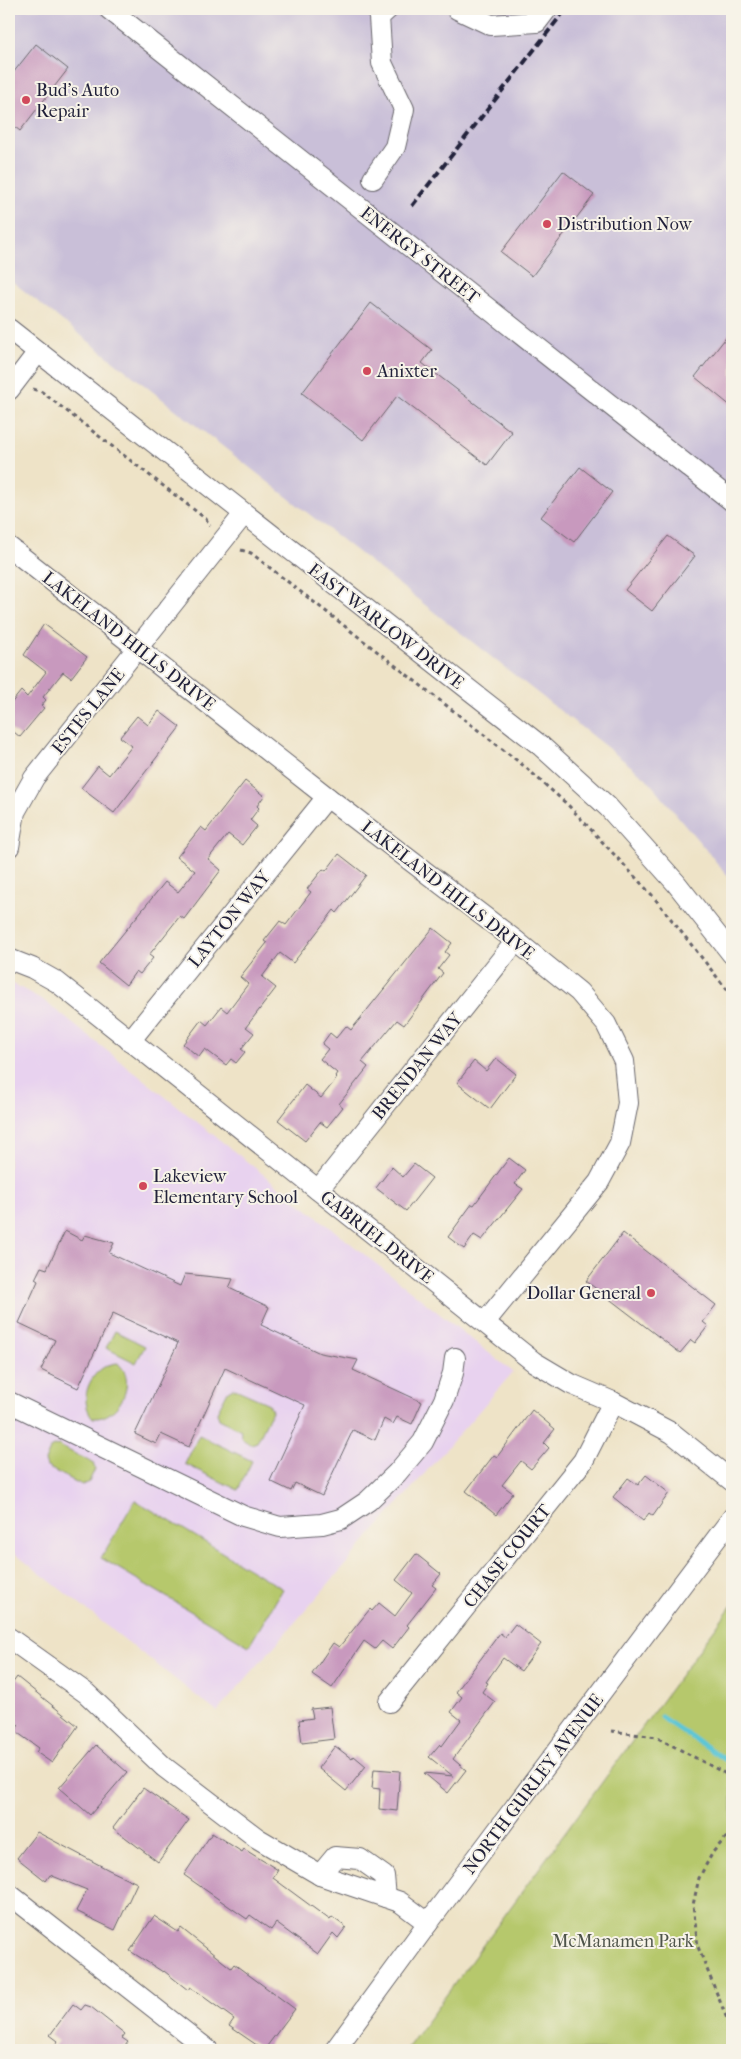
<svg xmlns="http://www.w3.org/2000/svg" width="741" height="2059" font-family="'IM FELL French Canon',serif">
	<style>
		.built { fill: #e8d2ef }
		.industrial { fill: #c9bfd8 }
		.green { fill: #b6c86c; stroke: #6c7554 }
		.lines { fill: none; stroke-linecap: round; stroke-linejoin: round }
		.stream { stroke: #5cc6d7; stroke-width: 5 }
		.building { fill: #c899be }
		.minor-casing { stroke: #69666c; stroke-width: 22 }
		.path { stroke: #69666c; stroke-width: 3; stroke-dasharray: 4 4; stroke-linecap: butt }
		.minor { stroke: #fff; stroke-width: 20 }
		.rail { stroke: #22223b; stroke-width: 4; stroke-dasharray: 8 4; stroke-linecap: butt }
		.poi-dot { fill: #d1495b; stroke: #f7f3e8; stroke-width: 2 }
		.labels { text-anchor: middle; stroke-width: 4; stroke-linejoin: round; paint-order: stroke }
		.poi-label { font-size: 18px; fill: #22223b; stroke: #f7f3e8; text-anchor: start }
		.street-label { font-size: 18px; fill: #22223b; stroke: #f7f3e8 }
		.park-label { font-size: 18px; fill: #4e544a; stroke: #f7f3e8 }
	</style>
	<rect width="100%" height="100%" fill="#f7f3e8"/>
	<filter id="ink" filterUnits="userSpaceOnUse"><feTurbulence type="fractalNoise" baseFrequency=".02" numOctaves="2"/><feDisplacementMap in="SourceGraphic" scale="10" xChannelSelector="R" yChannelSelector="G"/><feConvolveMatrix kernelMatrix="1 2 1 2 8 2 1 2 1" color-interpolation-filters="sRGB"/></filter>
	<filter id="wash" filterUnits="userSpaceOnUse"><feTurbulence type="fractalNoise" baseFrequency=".0096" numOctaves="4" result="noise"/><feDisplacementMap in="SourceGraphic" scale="20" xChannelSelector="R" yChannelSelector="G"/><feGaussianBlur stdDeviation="1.12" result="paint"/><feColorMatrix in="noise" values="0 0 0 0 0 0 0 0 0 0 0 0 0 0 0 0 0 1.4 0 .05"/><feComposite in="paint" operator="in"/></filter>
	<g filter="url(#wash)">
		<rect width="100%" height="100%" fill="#eee3c7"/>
		<polygon class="built" points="13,984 43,1000 513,1372 217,1712 9,1549 9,986"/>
		<polygon class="industrial" points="9,9 732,9 732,881 646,778 9,279"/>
		<g class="green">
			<polygon points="115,1331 145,1346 136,1363 106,1348"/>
			<path d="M118,1363C120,1366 124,1369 125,1373C132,1393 114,1420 93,1418C76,1399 92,1364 118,1363Z"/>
			<path d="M233,1388L269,1404L272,1411L257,1442L251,1444C244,1441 239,1438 241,1430L219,1419L217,1412L228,1391Z"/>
			<polygon points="199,1435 252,1461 238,1490 185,1464"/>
			<polygon points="58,1445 93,1463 95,1469 89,1482 82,1485 47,1467 45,1461 51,1447"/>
			<polygon points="135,1500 283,1589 249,1646 101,1558"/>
			<polygon points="732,1605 732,2050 406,2050"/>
		</g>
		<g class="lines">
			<polyline class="stream" points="661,1717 732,1764"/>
		</g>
		<g id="blocks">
			<g class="building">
				<polygon points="36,44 68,69 20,131 9,122 9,78"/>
				<polygon points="563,171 594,195 532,276 501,252"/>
				<polygon points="371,303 432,350 422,363 512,432 487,465 397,396 363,440 302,393"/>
				<polygon points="732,330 732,407 695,377"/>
				<polygon points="580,467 612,492 574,542 541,517"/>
				<polygon points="668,536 695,556 652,611 625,590"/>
				<polygon points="44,624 87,657 71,678 63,672 43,697 46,700 41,706 44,708 20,737 9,728 9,706 21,691 27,697 46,672 24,655"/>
				<polygon points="159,711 180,727 114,813 81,788 98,766 109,775 132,746 120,737 137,716 148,725"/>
				<polygon points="245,781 264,796 257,806 259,808 250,820 257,826 242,845 228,834 208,859 221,870 184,919 180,916 149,955 153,958 140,974 136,971 126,985 99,963 165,882 178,892 195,871 177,857 201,827 206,831"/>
				<polygon points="339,854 366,875 337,913 334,910 293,963 280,953 262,977 276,988 246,1027 254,1033 241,1049 245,1052 236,1063 231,1059 226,1065 205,1049 199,1057 183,1044 201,1020 207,1025 221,1007 227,1012 248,984 240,977 267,943 264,941 280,921 286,925 311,892 307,889 323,869 326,871"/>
				<polygon points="433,928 452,943 445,952 449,955 438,969 443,973 404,1025 397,1020 362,1062 368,1067 339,1104 343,1107 327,1127 320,1122 305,1141 278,1120 305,1085 321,1098 337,1078 335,1076 337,1073 320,1059 328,1049 322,1044 330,1033 336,1038 346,1026 351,1030"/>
				<polygon points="496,1058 516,1074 490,1109 457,1083 474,1061 486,1071"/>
				<polygon points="509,1158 525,1170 515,1184 523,1189 482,1240 474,1235 464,1249 448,1237 472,1204 474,1205"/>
				<polygon points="414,1164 432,1178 406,1211 376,1188 392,1167 403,1177"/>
				<polygon points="65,1231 82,1240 85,1235 114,1243 109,1253 180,1286 185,1274 233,1279 229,1288 269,1307 261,1325 320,1353 358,1360 353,1370 422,1402 412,1424 397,1417 393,1424 384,1419 375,1440 353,1430 322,1496 295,1483 291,1491 270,1481 305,1405 225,1368 189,1447 161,1434 156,1444 135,1434 178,1343 113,1313 78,1388 41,1370 55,1340 19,1323 38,1281 35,1279 41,1267 47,1269"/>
				<polygon points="623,1233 716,1305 703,1322 708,1326 695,1343 691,1340 680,1353 586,1281"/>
				<polygon points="532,1410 555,1429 544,1443 549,1448 531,1469 521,1461 502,1485 513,1493 496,1515 466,1491 494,1455 497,1457"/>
				<polygon points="646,1475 669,1493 653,1516 649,1513 643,1521 613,1497 628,1478 638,1485"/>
				<polygon points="416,1554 441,1574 432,1585 436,1588 407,1625 409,1627 392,1649 382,1641 375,1649 364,1641 332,1688 312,1674 333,1643 339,1647 370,1609 372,1611 379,1603 395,1616 412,1593 396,1580"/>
				<polygon points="515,1624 541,1644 521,1671 503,1658 486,1682 488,1683 482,1692 495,1702 453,1759 466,1770 448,1793 424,1773 453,1776 429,1757 440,1744 442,1746 461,1720 451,1712 462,1697 456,1692 500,1633 505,1637"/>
				<polygon points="17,1677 78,1726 52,1763 36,1752 39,1748 15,1731 19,1725 9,1718 9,1688"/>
				<polygon points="330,1707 334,1739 302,1743 299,1720 313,1718 311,1709"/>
				<polygon points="96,1745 127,1772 90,1815 59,1788"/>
				<polygon points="335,1746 352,1759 354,1756 366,1766 346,1791 318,1768"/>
				<polygon points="374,1769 400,1771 397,1811 379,1809 380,1789 372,1788"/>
				<polygon points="143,1788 189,1820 158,1862 113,1828"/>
				<polygon points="37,1832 109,1870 137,1883 115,1930 76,1911 87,1890 50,1875 46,1881 17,1858"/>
				<polygon points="212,1833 242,1852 244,1849 278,1870 273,1878 330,1920 332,1917 346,1927 338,1938 333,1933 318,1954 276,1923 271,1930 250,1915 247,1919 184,1875"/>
				<polygon points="154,1916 178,1932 181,1928 231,1968 234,1964 295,2009 264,2050 229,2026 234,2019 190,1987 188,1990 164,1971 163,1972 130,1951"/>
				<polygon points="73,2004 81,2010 85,2005 91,2007 125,2034 122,2038 128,2042 122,2050 51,2050 58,2041 50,2035"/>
			</g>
		</g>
	</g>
	<g filter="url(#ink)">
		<use href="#blocks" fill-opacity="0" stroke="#69666c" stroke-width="1"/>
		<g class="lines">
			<defs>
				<g id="minor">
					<polyline points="109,9 732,501"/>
					<polyline points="457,9 491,25 537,22 547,9"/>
					<polyline points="373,179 395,147 404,109 382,63 379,17 388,9"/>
					<polyline points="9,329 541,746 608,807 676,883 732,954"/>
					<polyline points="9,390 38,352"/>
					<polyline points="9,547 327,797 516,941 579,992 606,1024 624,1061 628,1103 620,1143 599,1182 485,1322"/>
					<polyline points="9,847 15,812 34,778 244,514"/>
					<polyline points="9,959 32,968 57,982 534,1362 571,1384 613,1402 672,1433 732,1481"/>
					<polyline points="130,1041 327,797"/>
					<polyline points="318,1190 516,941"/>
					<polyline points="9,1402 243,1516 280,1527 322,1524 341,1519 368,1501 397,1473 423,1442 444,1400 453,1373 455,1358"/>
					<polyline points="9,1638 86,1693 164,1767 257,1838 320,1875 400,1902 428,1923"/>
					<polyline points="389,1702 583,1461 613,1402"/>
					<polyline points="320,1875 335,1857 360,1859 384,1876 386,1897"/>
					<polyline points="9,1894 208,2050"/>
					<polyline points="335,2050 428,1923 732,1518"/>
				</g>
			</defs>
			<use href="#minor" class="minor-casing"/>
			<g class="path">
				<polyline points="33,389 42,392 206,519 210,526"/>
				<polyline points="241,550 251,553 524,766 568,805 652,895 732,996"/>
				<polyline points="611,1731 656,1737 732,1777"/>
				<polyline points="732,1831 713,1852 699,1878 693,1905 698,1947 732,2031"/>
			</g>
			<use href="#minor" class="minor"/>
			<polyline class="rail" points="412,206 566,9"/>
		</g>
	</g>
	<g class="poi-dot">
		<circle cx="26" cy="100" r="5"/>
		<circle cx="547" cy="224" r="5"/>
		<circle cx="367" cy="371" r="5"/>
		<circle cx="143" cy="1186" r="5"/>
		<circle cx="651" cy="1293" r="5"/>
	</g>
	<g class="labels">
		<g class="poi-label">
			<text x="36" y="96">Bud's Auto<tspan x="36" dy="21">Repair</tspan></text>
			<text x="557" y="230">Distribution Now</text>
			<text x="377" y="377">Anixter</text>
			<text x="153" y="1182">Lakeview<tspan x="153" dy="21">Elementary School</tspan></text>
			<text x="641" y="1299" text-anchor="end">Dollar General</text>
		</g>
		<g class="street-label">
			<text transform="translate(420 255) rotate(38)" y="6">ENERGY STREET</text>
			<text transform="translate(386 626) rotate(38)" y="6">EAST WARLOW DRIVE</text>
			<text transform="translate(129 641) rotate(38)" y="6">LAKELAND HILLS DRIVE</text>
			<text transform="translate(88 711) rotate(-51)" y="6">ESTES LANE</text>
			<text transform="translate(448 890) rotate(38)" y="6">LAKELAND HILLS DRIVE</text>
			<text transform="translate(229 919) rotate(-51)" y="6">LAYTON WAY</text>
			<text transform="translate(417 1066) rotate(-51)" y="6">BRENDAN WAY</text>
			<text transform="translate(377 1237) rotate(38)" y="6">GABRIEL DRIVE</text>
			<text transform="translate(507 1556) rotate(-51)" y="6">CHASE COURT</text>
			<text transform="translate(533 1784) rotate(-53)" y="6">NORTH GURLEY AVENUE</text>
		</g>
		<g class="park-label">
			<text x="623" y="1947">McManamen Park</text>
		</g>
	</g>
	<rect width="741" height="2059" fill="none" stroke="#f7f3e8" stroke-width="30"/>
</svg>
